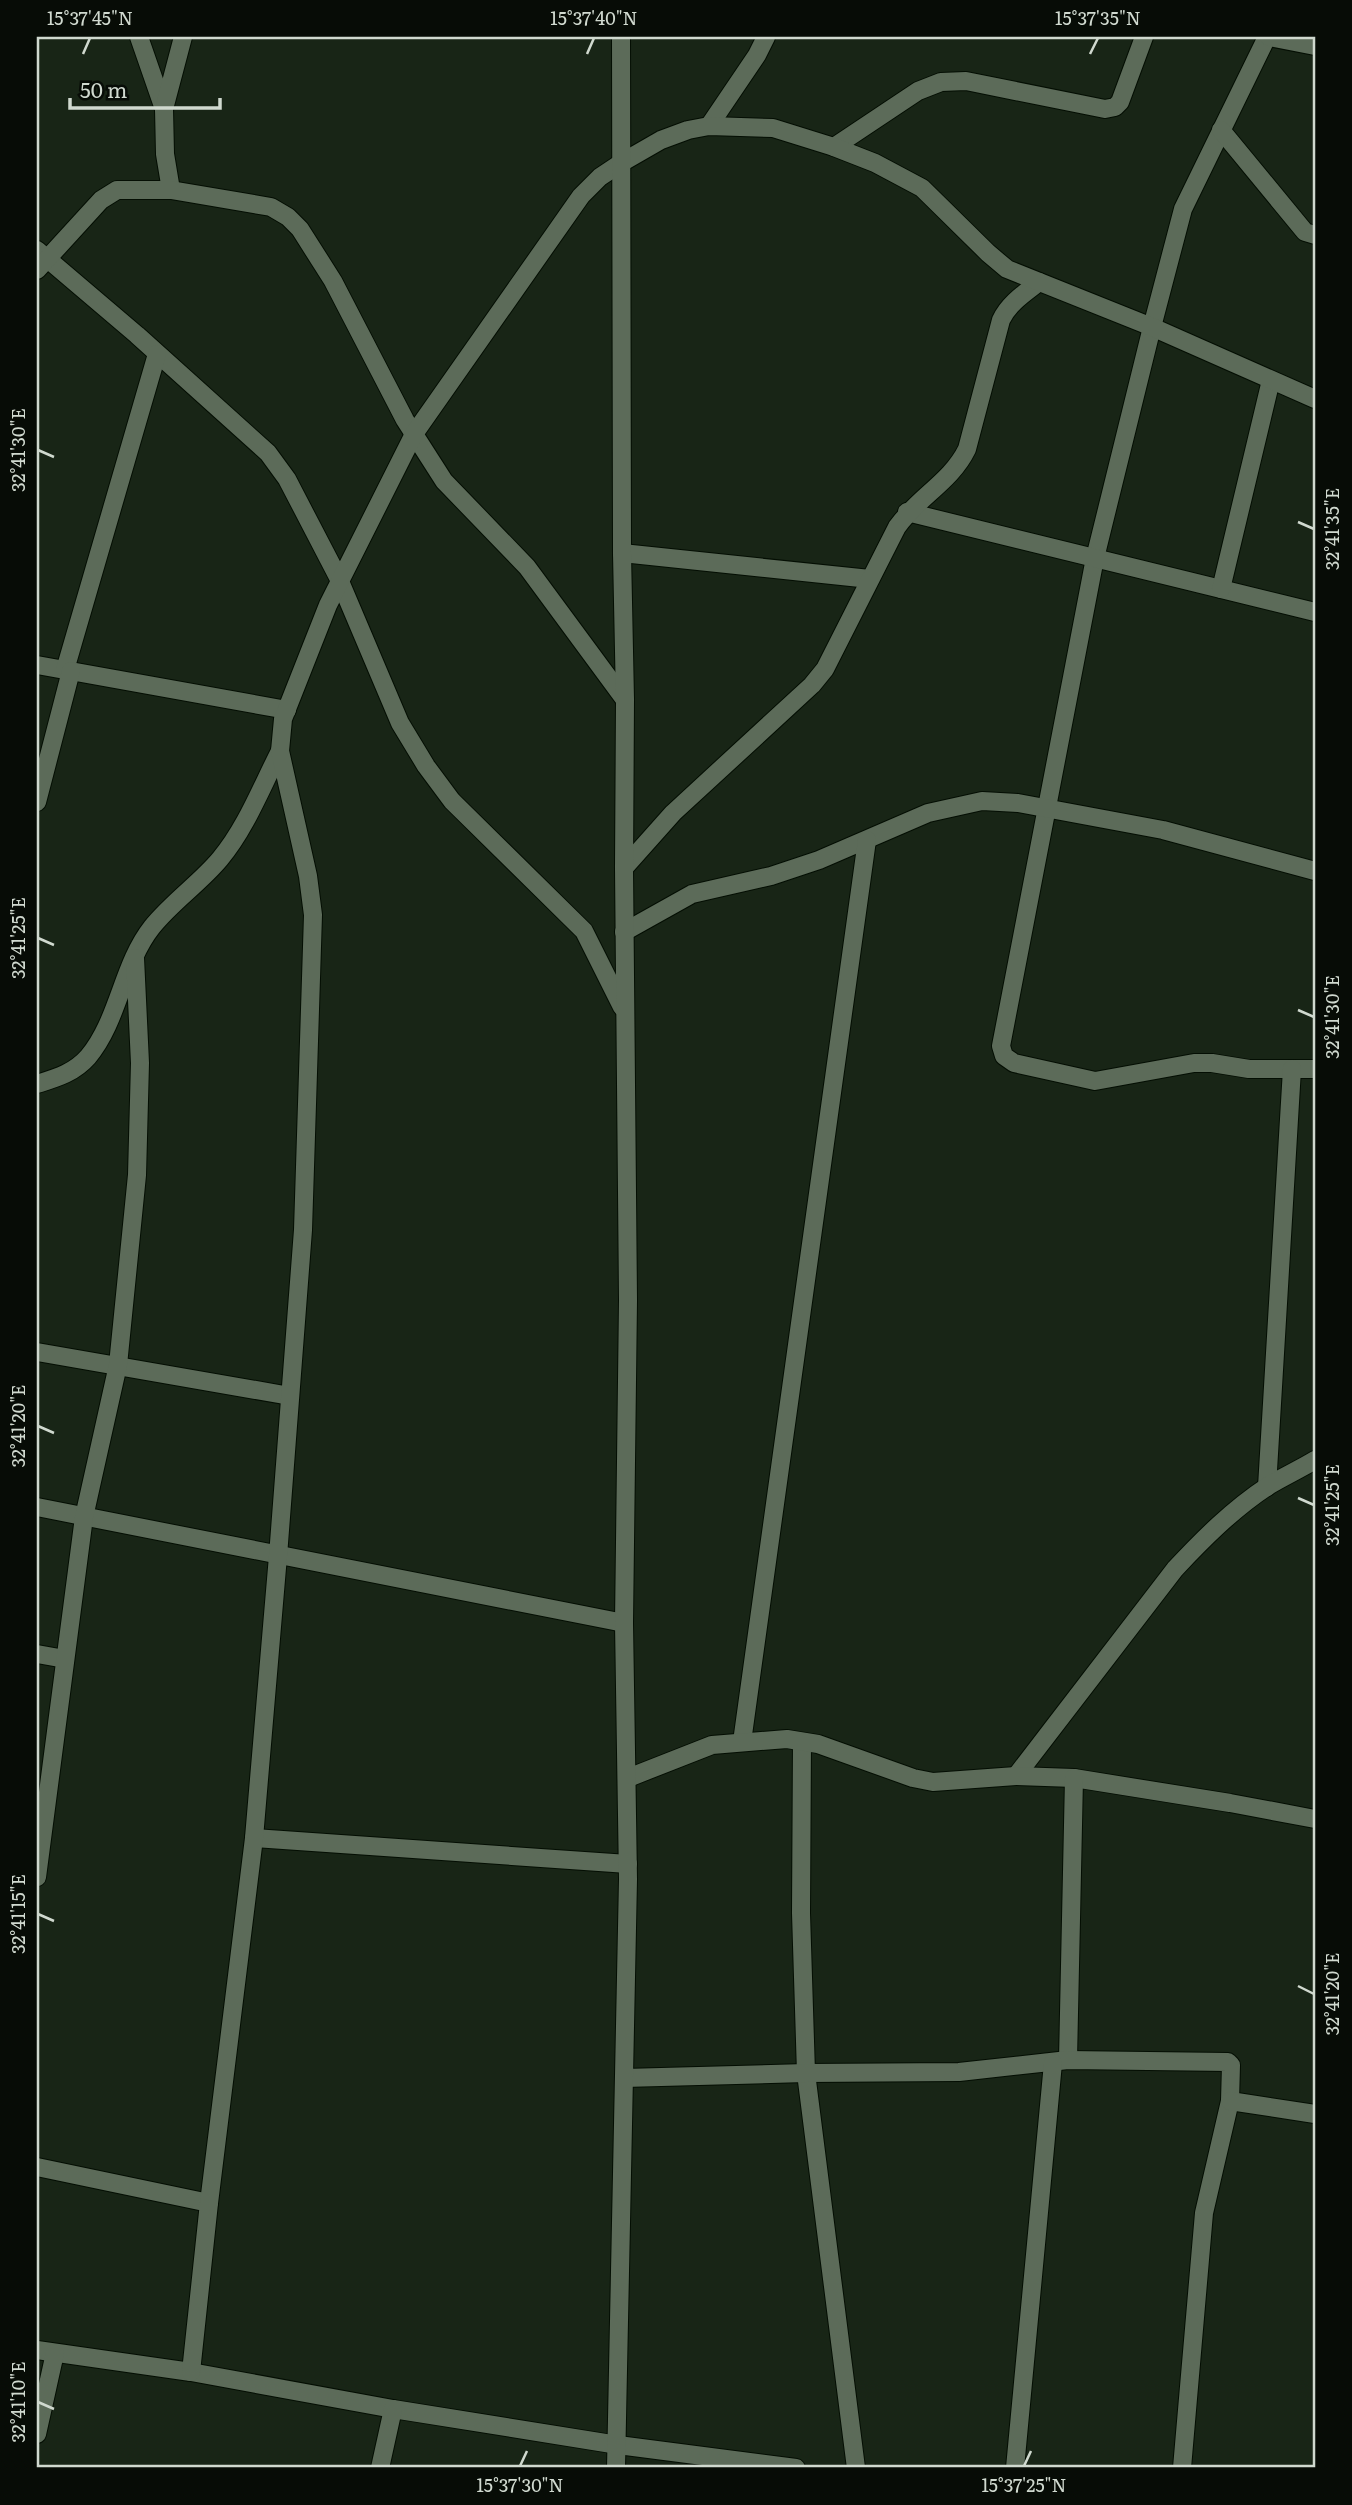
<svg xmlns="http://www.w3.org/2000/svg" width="1352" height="2505" font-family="Literata,serif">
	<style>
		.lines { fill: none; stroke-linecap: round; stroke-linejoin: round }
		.street-casing { stroke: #040e03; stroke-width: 20 }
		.street { stroke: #5c6b59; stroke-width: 18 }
		.ticks { fill: none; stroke: #d0d9cf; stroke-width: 2.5 }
		.neatline { fill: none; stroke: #d0d9cf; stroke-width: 2.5 }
		.ticks-label { font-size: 18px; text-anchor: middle; fill: #d0d9cf }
	</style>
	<rect width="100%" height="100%" fill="#182516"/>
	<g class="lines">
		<defs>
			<g id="street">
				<polyline points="139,37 164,109"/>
				<polyline points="1267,37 1183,209 1152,327 1095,558 1001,1046 1004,1056 1014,1063 1095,1081 1194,1063 1212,1063 1249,1069 1315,1069"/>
				<polyline points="1269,37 1315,46"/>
				<polyline points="709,126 757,55 766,37"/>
				<polyline points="1221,130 1305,232 1315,235"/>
				<polyline points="834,147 918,91 941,82 966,81 1105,109 1115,107 1120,102 1144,37"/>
				<polyline points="171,190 165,154 164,109 183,37"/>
				<polyline points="37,250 137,335 268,453 287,479 339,579 400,723 426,766 452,801 584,931 622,1007"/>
				<polyline points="37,270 101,200 117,190 171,190 271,207 288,217 300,229 333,281 405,420 444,481 527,567 625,700"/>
				<polyline points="907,512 1315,612"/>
				<polyline points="622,553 870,579"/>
				<polyline points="1221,589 1271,380"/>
				<polyline points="37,665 287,710"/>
				<polyline points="65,670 157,354"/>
				<polyline points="37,802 71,671"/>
				<path d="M624,868L673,813L812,685L825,669L897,527C918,497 951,482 967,449L1001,320C1009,303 1025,293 1039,282"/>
				<polyline points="624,932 692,894 771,876 819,860 928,813 982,801 1018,803 1163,830 1315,871"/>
				<path d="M37,1084C56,1078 74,1073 88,1057C119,1020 122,965 152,927C172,902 200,883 220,859C246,828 262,786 280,751"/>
				<polyline points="37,1352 290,1396"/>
				<polyline points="1267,1487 1292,1069"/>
				<polyline points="37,1507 624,1623"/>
				<polyline points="37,1654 65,1659"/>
				<polyline points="742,1742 867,840"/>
				<polyline points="802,1742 801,1913 806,2073 856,2468"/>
				<path d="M1016,1776L1175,1569C1203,1539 1233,1509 1268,1486C1283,1477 1300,1469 1315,1460"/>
				<polyline points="628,1778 712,1745 787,1739 818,1744 913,1778 933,1782 1016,1776 1074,1778 1230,1803 1315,1819"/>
				<polyline points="254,1838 628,1864"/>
				<polyline points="37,1877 84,1517 118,1365 137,1175 140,1063 135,958"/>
				<polyline points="1068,2060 1074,1778"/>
				<polyline points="624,2078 806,2073 959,2072 1068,2060 1228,2062 1231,2065 1230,2101 1204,2213 1182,2468"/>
				<polyline points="1230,2101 1315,2114"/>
				<polyline points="37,2167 209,2203"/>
				<polyline points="37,2350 191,2372 393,2409 618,2445 796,2468"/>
				<polyline points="191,2372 209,2203 254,1838 278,1556 303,1230 313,915 308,876 280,751 283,719 328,605 414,434 581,196 600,177 621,163 661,140 688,130 709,126 773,128 834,147 875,163 922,188 988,253 1007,269 1152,327 1315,399"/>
				<polyline points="37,2434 55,2353"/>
				<polyline points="380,2468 393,2409"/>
				<polyline points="616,2468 628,1879 624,1623 628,1300 624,868 625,700 622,553 621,37"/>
				<polyline points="1015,2468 1053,2063"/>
			</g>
		</defs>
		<use href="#street" class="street-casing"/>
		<use href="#street" class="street"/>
	</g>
	<path class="ticks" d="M83,54L90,38M587,54L594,38M1090,54L1098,38M38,450L54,457M1298,522L1314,529M38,938L54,945M1298,1010L1314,1017M38,1426L54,1433M1298,1498L1314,1505M38,1914L54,1921M1298,1986L1314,1994M38,2402L54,2409M520,2466L527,2451M1024,2466L1031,2451"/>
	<rect width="1352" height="2505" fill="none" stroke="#070c06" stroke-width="77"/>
	<path d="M70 98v10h150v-10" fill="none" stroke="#d0d9cf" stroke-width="3.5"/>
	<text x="80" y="98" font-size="21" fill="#d0d9cf" stroke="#070c06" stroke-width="5" paint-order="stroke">50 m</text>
	<rect x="38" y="38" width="1276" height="2428" class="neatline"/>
	<g class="ticks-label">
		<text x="90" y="25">15°37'45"N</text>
		<text x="594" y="25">15°37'40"N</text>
		<text x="1098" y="25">15°37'35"N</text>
		<text transform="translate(19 450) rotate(-90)" y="6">32°41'30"E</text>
		<text transform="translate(1333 529) rotate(-90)" y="6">32°41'35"E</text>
		<text transform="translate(19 938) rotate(-90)" y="6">32°41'25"E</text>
		<text transform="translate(1333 1017) rotate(-90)" y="6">32°41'30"E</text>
		<text transform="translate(19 1426) rotate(-90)" y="6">32°41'20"E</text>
		<text transform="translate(1333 1505) rotate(-90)" y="6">32°41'25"E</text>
		<text transform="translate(19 1914) rotate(-90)" y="6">32°41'15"E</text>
		<text transform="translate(1333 1994) rotate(-90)" y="6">32°41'20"E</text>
		<text transform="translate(19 2402) rotate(-90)" y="6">32°41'10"E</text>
		<text x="520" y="2492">15°37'30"N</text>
		<text x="1024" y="2492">15°37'25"N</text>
	</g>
</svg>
